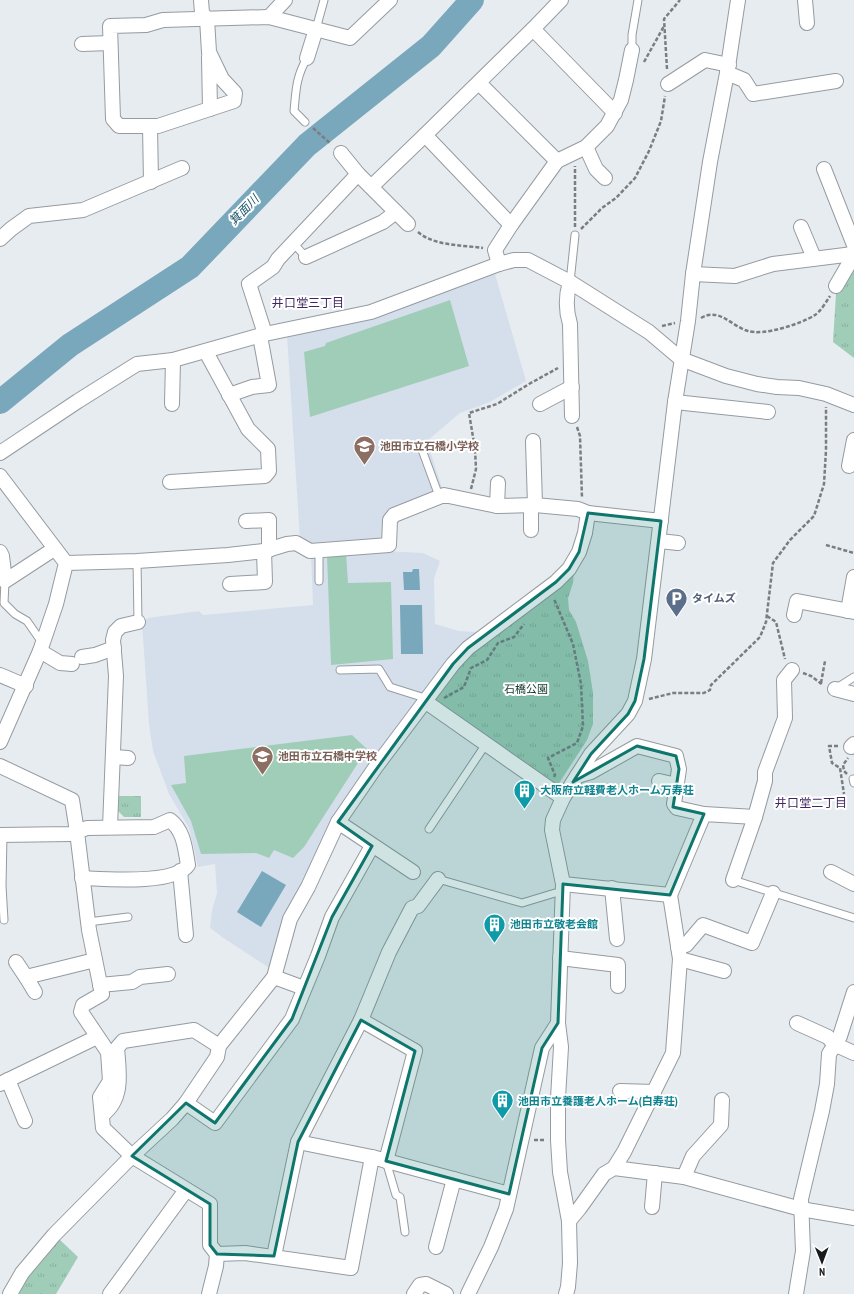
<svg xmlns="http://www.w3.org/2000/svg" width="854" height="1294" font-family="'PT Sans Narrow','Noto Sans JP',sans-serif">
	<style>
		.built { fill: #d5dfeb }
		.park { fill: url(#park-tufts) }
		.pitch { fill: #a0cdb8 }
		.water { fill: #79a7bb }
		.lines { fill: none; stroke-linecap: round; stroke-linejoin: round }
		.river { stroke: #79a7bb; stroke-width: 24 }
		.lane-casing { stroke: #969ba0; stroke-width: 9 }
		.street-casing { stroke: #969ba0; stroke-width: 16 }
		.path { stroke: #7a7e81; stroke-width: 2.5; stroke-dasharray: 4 2; stroke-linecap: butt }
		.lane { stroke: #fff; stroke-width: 7 }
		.street { stroke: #fff; stroke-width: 14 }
		.marked { fill: #0f766e; fill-opacity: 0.2; stroke: #0f766e; stroke-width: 3; stroke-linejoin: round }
		.labels { text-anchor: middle; stroke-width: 4; stroke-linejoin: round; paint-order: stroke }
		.education-label { font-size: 11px; font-weight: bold; fill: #785e54; stroke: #fff; text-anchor: start }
		.service-label { font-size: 11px; font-weight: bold; fill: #4e5e75; stroke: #fff; text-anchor: start }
		.park-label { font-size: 11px; fill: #113829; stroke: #fff }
		.culture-label { font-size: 11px; font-weight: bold; fill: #0d838f; stroke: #fff; text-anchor: start }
		.water-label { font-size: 12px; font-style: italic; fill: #1a566b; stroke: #fff }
		.neighbourhood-label { font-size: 12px; fill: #402660; stroke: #fff }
	</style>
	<defs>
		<pattern id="park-tufts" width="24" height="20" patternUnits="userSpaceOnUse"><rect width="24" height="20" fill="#a0cdb8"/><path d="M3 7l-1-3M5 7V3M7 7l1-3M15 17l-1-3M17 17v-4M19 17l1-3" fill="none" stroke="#89af9e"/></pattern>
	</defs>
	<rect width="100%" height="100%" fill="#e7ecf1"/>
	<polygon class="built" points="495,274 526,381 490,402 460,413 427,441 443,491 389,513 383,551 423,553 440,561 434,579 435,624 459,631 478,632 377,757 271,969 225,939 210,928 212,910 217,893 215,864 198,867 189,828 169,794 153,751 149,724 142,623 148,618 199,611 203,615 313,605 311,555 307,546 300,540 287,336 373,318"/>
	<g class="park">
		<polygon points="854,263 854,358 833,342 836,294"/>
		<polygon points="574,571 573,583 568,598 569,610 576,622 588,661 593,693 593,724 587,740 556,788 436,703 434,697 471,650"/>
		<polygon points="119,796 141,796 141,817 124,817 118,811"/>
		<polygon points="58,1238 78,1257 56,1294 16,1294 28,1274"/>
	</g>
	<g class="pitch">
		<polygon points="450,300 469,366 310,417 304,352 325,346 326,343"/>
		<polygon points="346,553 348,583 391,582 393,659 331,665 327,555"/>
		<polygon points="352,735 367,749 304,847 293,858 274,850 269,858 256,853 201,854 191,821 171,785 186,783 184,756"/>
	</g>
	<g class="water">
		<polygon points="413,569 419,569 420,590 404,590 403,572 412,572"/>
		<polygon points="400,605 422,605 423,654 401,654"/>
		<polygon points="262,871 286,885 261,927 237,912"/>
	</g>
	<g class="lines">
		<polyline class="river" points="0,402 70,345 190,267 307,145 431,46 472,0"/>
		<defs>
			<g id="lane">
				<polyline points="316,29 324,0"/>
				<polyline points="632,50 632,35 638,0"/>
				<path d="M305,122L294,111C296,90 296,77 307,58"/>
				<polyline points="293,243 306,257"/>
				<polyline points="570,282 575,235"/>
				<polyline points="421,447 439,496"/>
				<polyline points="319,551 319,581"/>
				<polyline points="137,561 138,622"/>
				<polyline points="5,581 4,603 15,614 27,621 43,644"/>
				<polyline points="340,670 379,669 390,687 428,699"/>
				<polyline points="835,689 854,677"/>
				<polyline points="853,779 854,783"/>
				<polyline points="429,829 486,744"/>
				<polyline points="3,835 2,886 4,920"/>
				<polyline points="438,879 522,903 555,893"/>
				<polyline points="733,880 854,918"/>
				<polyline points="88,922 128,917"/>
				<polyline points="386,1161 396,1195 400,1197 405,1232"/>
			</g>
			<g id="street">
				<polyline points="805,0 807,23"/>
				<polyline points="269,17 285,0"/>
				<polyline points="533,29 615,113"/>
				<polyline points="82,44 110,43"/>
				<polyline points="209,57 210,109"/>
				<polyline points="307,58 316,29"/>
				<polyline points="727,73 744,80 753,94 836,81"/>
				<polyline points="479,83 557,161"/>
				<polyline points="668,84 705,60 729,65"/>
				<polyline points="150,126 119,126 113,119 110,26 146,25 163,20 269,17 350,38 390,0"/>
				<polyline points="425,135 511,225"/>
				<polyline points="586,147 596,169 605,178"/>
				<polyline points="341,153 358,174 408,224"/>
				<polyline points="824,169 854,245"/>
				<polyline points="151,182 150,126 158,126 234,101 235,93 222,79 209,52 207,19 202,13 201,0"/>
				<polyline points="371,187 425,135 533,29 561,0"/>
				<polyline points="801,227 814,258"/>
				<polyline points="0,239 11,229 29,216 83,210 182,168"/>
				<polyline points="306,257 383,222 396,212"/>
				<polyline points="499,264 495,250 511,225 557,161 586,147 607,126 621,100 626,80 632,50"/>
				<polyline points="693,274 735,276 773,264 845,255 854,253"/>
				<path d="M570,282C566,295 566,311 570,324L572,416"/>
				<polyline points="836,286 854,255"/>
				<polyline points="265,334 249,284 273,267 278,259 358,174"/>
				<polyline points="229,395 252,387 269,385 260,336"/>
				<polyline points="675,402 768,412"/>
				<polyline points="172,404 173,360"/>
				<polyline points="540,404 572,387"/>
				<polyline points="533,441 535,505"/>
				<polyline points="0,453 78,401 137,364 173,360 265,334 371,312 499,264 514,260 528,260 570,282 649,332 681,359 726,376 757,384 777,387 799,388 826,394 854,405"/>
				<polyline points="849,466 854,440"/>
				<polyline points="0,476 66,563 56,604 40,651 0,742"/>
				<polyline points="170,482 265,476 269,471 268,449 248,429 206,352"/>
				<polyline points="531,505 531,530"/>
				<polyline points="497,506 498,483"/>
				<polyline points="246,521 269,520 269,550"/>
				<polyline points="659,541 678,543"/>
				<polyline points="0,552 2,556 5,581 54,549"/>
				<polyline points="66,563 137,561 228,555 264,551 287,544 296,543 310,551 389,545 390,520 394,515 444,495 497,506 535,505 578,509 588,513 661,521"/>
				<polyline points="230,584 265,582 264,551"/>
				<polyline points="848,611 854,577"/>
				<polyline points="794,615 797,601 854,612"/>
				<polyline points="40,651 60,663 72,664"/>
				<polyline points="82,657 95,655 114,648"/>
				<polyline points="0,675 26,686"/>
				<polyline points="835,689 854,694"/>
				<polyline points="426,702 563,798"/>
				<polyline points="851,747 854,744"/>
				<polyline points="114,757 128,758"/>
				<polyline points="0,766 72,800 77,832 89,930 102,994 83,1005 81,1012 108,1052 110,1081 100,1097 103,1128 132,1156 210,1204 210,1245 217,1254 216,1266 209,1294"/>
				<polyline points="577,776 591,772 637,746 676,756 679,769 674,804 677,808 704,814"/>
				<polyline points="659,781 677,785"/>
				<polyline points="338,822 413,872"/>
				<polyline points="110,827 116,676 113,640 115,632 121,626 138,622"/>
				<path d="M0,835L71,834L87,828L154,827L170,820C184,831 185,848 188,865C175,885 104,879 82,878"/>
				<polyline points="180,871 186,935"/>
				<polyline points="831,872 854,884"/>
				<polyline points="733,880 755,817"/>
				<polyline points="563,884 670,895 680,959 673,1053 624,1152 614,1168 604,1174 579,1209 569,1221"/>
				<polyline points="612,888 617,939"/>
				<polyline points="670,895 704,814 755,817 765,781 765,772 785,718 784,680 792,670"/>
				<polyline points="678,947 686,945 703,925 752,943 773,893"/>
				<polyline points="560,958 618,965 618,986"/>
				<polyline points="680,959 724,971"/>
				<polyline points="16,962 26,977 95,960"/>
				<polyline points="26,977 35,992"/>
				<polyline points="274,977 304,988"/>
				<polyline points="100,985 132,982 140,977 168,974"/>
				<polyline points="361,1020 415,1051 386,1161"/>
				<polyline points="797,1023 828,1037 834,1044 854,1053"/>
				<polyline points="8,1080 25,1121"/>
				<polyline points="0,1084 97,1037"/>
				<polyline points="620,1091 654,1092"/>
				<polyline points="186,1103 215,1123 292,1019 318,956 332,917 372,846"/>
				<path d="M102,1115C124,1099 119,1072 117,1048L123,1041L194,1030L219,1046"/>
				<polyline points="298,1142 372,1157 509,1194"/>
				<polyline points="614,1168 684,1177 801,1209 854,1218"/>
				<polyline points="684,1177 693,1156 721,1125 722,1100"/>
				<polyline points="652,1207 655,1173"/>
				<polyline points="436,1247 454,1179"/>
				<polyline points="217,1254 245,1253 351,1268 372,1157"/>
				<polyline points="274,1256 298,1142 361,1020 389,952 412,908 418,906 438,879"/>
				<polyline points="10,1294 22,1273 54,1235 132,1156 172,1119 186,1103 217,1057 219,1046 274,977 290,919 308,887 338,822 375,768 453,664 468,648 556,582 569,569 579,552 585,533 588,513"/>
				<polyline points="110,1294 186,1190"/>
				<polyline points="414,1294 420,1285 426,1284 446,1294"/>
				<polyline points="468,1294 491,1247 506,1209 542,1048 558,1023"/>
				<polyline points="566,1294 568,1287 570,1263 569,1221 560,1172 558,1140 558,1098 561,1047 558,1023 563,884 552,830 553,820 563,798 591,754 628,714 635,701 644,659 675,402 688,321 693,274 710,162 727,73 738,0"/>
				<polyline points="796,1294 803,1251 801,1199 822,1111 827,1084 829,1054 840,1036 854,992"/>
			</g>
		</defs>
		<use href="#lane" class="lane-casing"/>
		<use href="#street" class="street-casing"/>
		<g class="path">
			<polyline points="644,62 664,26"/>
			<polyline points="667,69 664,19 680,0"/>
			<polyline points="313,128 331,144"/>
			<polyline points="575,227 575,166"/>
			<polyline points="581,229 602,208 616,198 635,178 649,151 661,121 665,96"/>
			<path d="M418,232C434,246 462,245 483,248"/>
			<path d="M701,318C719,307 731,326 748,331C763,336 801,324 815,315C821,311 826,302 830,296"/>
			<polyline points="662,326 675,323"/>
			<polyline points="577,427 580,436 582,498"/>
			<polyline points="471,489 476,469 475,449 469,413 497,404 529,384 558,368"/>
			<polyline points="826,545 854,553"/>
			<polyline points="767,616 776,622 785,659"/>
			<polyline points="803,673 811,676 823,685"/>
			<polyline points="821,683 825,661"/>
			<polyline points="444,698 464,687 471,668 487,660 498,643 514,637 524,624"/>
			<polyline points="649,699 673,693 704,693 710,690 711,685 760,637 766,622 773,563 790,540 814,516 824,484 826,450 826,407"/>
			<polyline points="838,746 829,746 832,763 840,768 844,794"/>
			<polyline points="847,774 844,771 843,765 848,758"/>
			<polyline points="554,777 555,775 548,758 577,743 583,726 581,684 573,644 554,599"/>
			<polyline points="534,1140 545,1140"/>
		</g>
		<use href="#lane" class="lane"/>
		<use href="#street" class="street"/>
	</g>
	<path class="marked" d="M588,513L661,521L644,659L635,701L628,714L591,754L573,782L637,746L676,756L679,769L673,807L704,814L670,895L563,884L558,1023L542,1048L509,1194L386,1161L415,1051L361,1020L298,1142L274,1256L217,1254L210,1245V1204L132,1156L186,1103L215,1123L292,1019L332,917L372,846L338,822L453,664L468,648L556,582L569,569L579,552Z"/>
	<defs>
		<symbol id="school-pin" viewBox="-11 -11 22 30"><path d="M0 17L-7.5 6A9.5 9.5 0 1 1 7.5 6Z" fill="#8d6e63" stroke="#fff"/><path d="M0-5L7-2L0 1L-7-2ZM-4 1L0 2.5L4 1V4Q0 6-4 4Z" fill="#fff"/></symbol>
		<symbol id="parking-pin" viewBox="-11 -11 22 30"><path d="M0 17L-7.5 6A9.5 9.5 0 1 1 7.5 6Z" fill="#5c6f8a" stroke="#fff"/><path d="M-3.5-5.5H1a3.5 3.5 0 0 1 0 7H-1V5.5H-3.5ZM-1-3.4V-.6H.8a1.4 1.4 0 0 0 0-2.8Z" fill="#fff"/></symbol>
		<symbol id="building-pin" viewBox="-11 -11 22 30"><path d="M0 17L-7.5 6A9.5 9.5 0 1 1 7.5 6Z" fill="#0f9aa8" stroke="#fff"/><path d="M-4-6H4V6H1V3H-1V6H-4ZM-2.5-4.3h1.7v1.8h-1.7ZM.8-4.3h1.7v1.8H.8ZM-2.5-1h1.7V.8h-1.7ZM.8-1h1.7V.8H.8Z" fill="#fff"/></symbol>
	</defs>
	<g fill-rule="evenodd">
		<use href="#school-pin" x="352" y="434" width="25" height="34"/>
		<use href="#parking-pin" x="664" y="586" width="25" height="34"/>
		<use href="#school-pin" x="250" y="744" width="25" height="34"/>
		<use href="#building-pin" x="512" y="778" width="25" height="34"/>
		<use href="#building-pin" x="482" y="912" width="25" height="34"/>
		<use href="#building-pin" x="490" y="1088" width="25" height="34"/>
	</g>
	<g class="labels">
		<g class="education-label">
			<text x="380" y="450">池田市立石橋小学校</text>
			<text x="278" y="760">池田市立石橋中学校</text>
		</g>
		<g class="service-label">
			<text x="692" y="602">タイムズ</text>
		</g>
		<g class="park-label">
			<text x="526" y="693">石橋公園</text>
		</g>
		<g class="culture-label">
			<text x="540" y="794">大阪府立軽費老人ホーム万寿荘</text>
			<text x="510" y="928">池田市立敬老会館</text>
			<text x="518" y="1105">池田市立養護老人ホーム(白寿荘)</text>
		</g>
		<g class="water-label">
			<text transform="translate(244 210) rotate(-46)" y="4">箕面川</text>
		</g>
		<g class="neighbourhood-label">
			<text x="308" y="307">井口堂三丁目</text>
			<text x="811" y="807">井口堂二丁目</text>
		</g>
	</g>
	<g transform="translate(822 1262) rotate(179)" stroke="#ffffff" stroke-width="3" paint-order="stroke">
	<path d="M0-3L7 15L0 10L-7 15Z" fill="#181a1c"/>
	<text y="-6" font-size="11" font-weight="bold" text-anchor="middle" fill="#181a1c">N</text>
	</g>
</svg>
